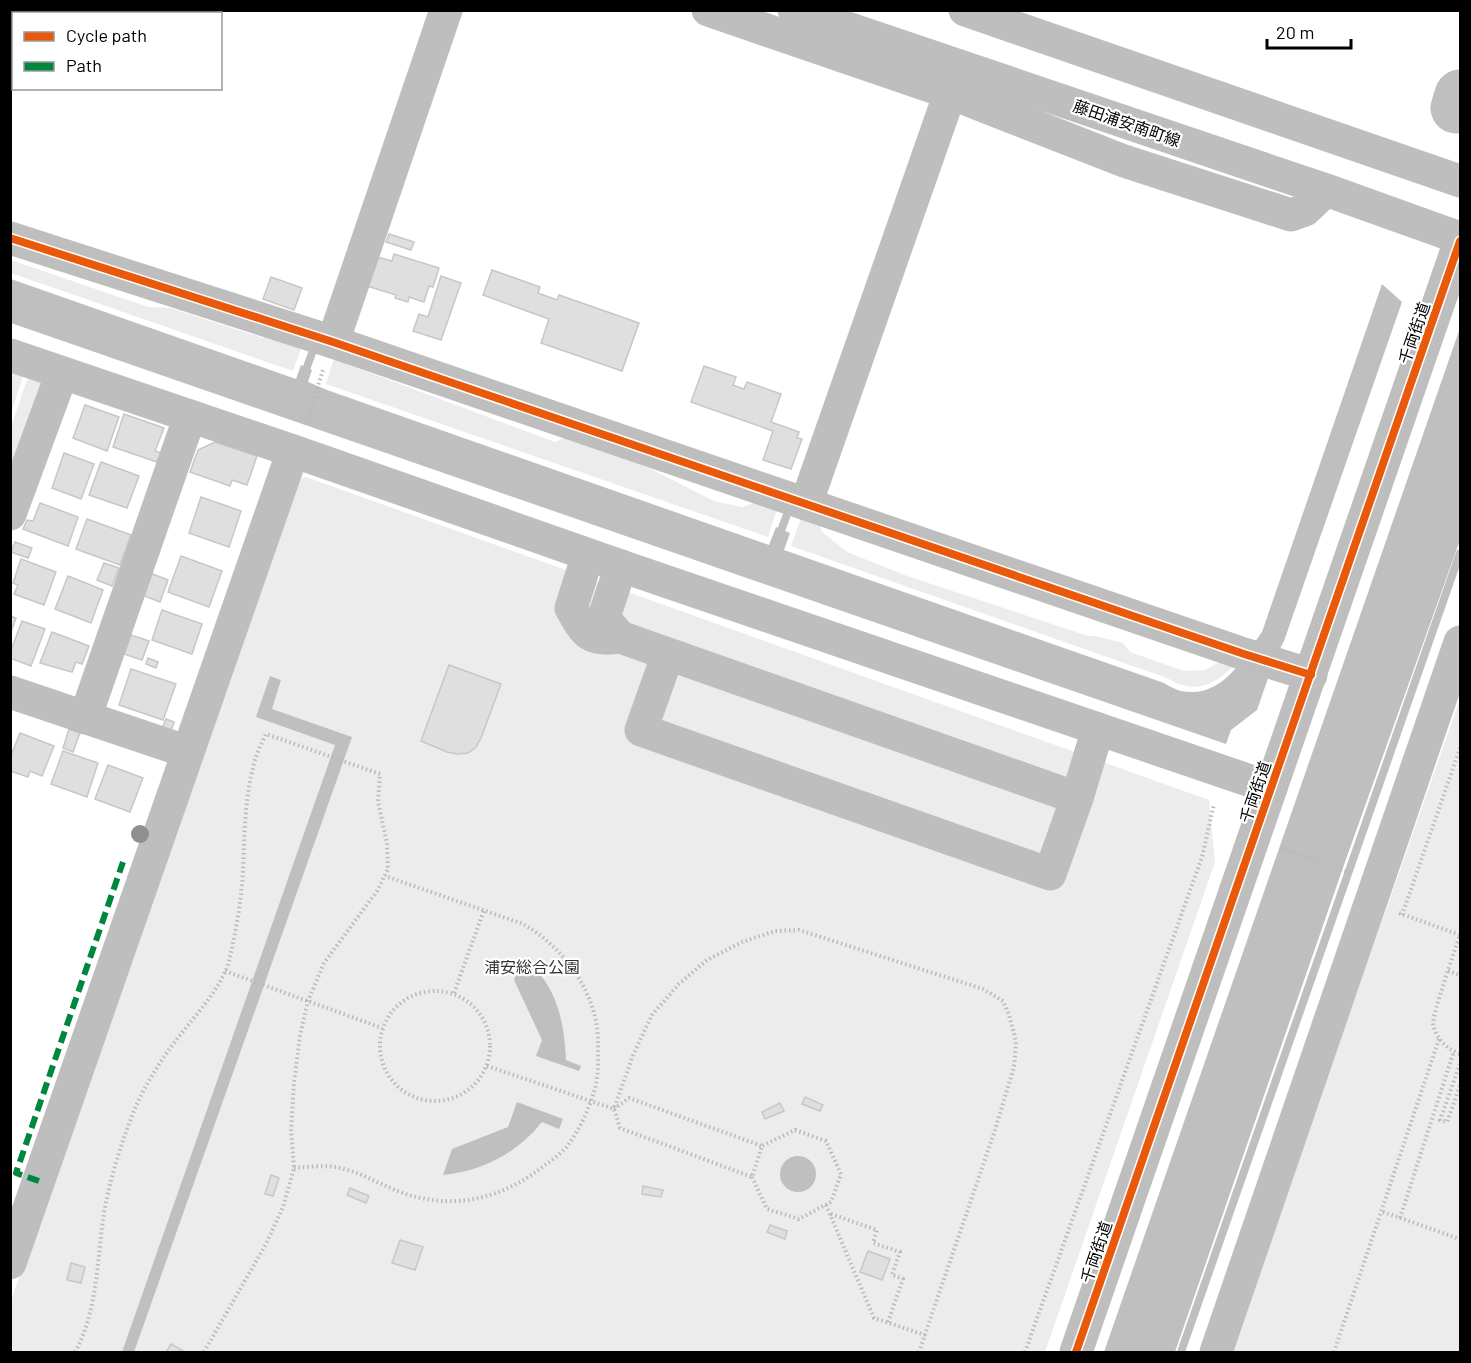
<svg xmlns="http://www.w3.org/2000/svg" width="1471" height="1363" font-family="Barlow,'Noto Sans JP',sans-serif">
	<style>
		.green { fill: #ececec }
		.water { fill: #bfbfbf }
		.lines { fill: none; stroke-linecap: round; stroke-linejoin: round }
		.stream { stroke: #bfbfbf; stroke-width: 8 }
		.river { stroke: #bfbfbf; stroke-width: 51 }
		.building { fill: #dfdfdf; stroke: #c7c7c7; stroke-width: 1.5 }
		.path { stroke: #b9b9b9; stroke-width: 4; stroke-dasharray: 1.5 3; stroke-linecap: butt }
		.minor { stroke: #bebebe; stroke-width: 33 }
		.quiet { stroke: #00873e; stroke-width: 6; stroke-dasharray: 12 6; stroke-linecap: butt }
		.cycleway-casing { stroke: #fff; stroke-width: 11 }
		.cycleway { stroke: #e8590c; stroke-width: 8 }
		.tree { fill: #8f8f8f }
		.labels { text-anchor: middle; stroke-width: 4.5; stroke-linejoin: round; paint-order: stroke }
		.street-label { font-size: 16px; fill: #000; stroke: #fff }
		.park-label { font-size: 16px; fill: #333; stroke: #fff }
	</style>
	<rect width="100%" height="100%" fill="#fff"/>
	<g class="green">
		<polygon points="11,260 148,307 170,308 263,338 268,330 303,343 293,371 11,273"/>
		<polygon points="341,358 349,365 555,442 571,435 647,467 714,501 742,507 760,501 778,506 768,537 326,384 333,361"/>
		<polygon points="11,371 23,376 11,413"/>
		<polygon points="28,377 42,381 11,468 11,427"/>
		<polygon points="306,477 1209,800 1215,862 1045,1352 11,1352 11,1301 290,483"/>
		<path d="M802,515L820,522L821,531L847,552L910,577L1088,636H1096L1123,643L1130,652L1184,671L1205,670L1226,658L1238,662C1216,684 1196,696 1167,678L791,546Z"/>
		<polygon points="1460,699 1460,1352 1231,1352"/>
	</g>
	<g class="water">
		<path d="M11,279L296,379L301,365L312,370L308,382L327,390L769,545L776,527L790,533L784,550L1164,683C1169,686 1176,690 1181,691C1223,699 1242,659 1262,632L1382,284L1402,302L1284,641L1275,658L1257,710L1231,730L1226,744L11,323Z"/>
		<polygon points="1460,328 1460,540 1345,862 1175,1352 1104,1352"/>
		<polygon points="270,676 281,680 272,709 352,737 134,1352 122,1352 335,745 256,717"/>
		<path d="M521,958C557,981 564,1021 566,1060L581,1066L579,1071L536,1056L542,1040L514,980Z"/>
		<path d="M517,1102L563,1119L559,1129L542,1122C517,1153 483,1171 443,1175L452,1149L508,1127Z"/>
		<circle cx="798" cy="1174" r="18"/>
	</g>
	<g class="lines">
		<g class="stream">
			<polyline points="303,378 316,342"/>
			<polyline points="778,539 790,506"/>
			<polyline points="1181,1352 1460,553"/>
		</g>
		<polyline class="river" points="1456,108 1460,95"/>
	</g>
	<g class="building">
		<polygon points="389,234 414,242 411,250 386,242"/>
		<polygon points="394,254 439,268 433,287 429,286 424,302 409,297 408,302 395,298 396,295 367,286 377,257 392,261"/>
		<polygon points="492,270 540,287 538,293 557,300 559,295 639,323 622,371 541,343 549,319 483,295"/>
		<polygon points="441,276 461,283 441,340 413,331 419,314 428,317"/>
		<polygon points="271,277 302,288 294,310 263,299"/>
		<polygon points="704,366 736,377 733,385 744,389 747,382 781,394 771,422 799,432 797,438 802,439 791,469 763,460 773,431 691,402"/>
		<polygon points="85,405 119,417 107,451 73,438"/>
		<polygon points="124,414 164,428 155,451 161,453 157,462 113,447"/>
		<polygon points="215,442 257,456 247,485 232,480 230,486 190,472 198,450"/>
		<polygon points="64,453 94,464 81,499 52,488"/>
		<polygon points="101,462 139,476 127,508 89,495"/>
		<polygon points="201,497 241,511 229,547 189,533"/>
		<polygon points="40,503 78,517 68,546 23,529 27,520 33,521"/>
		<polygon points="87,519 131,535 120,565 76,549"/>
		<polygon points="15,542 32,548 28,558 11,552"/>
		<polygon points="181,556 222,571 209,607 168,592"/>
		<polygon points="21,559 56,572 44,605 14,594 18,585 13,583"/>
		<polygon points="104,563 119,568 112,586 97,580"/>
		<polygon points="150,573 168,580 160,602 142,595"/>
		<polygon points="68,576 103,590 91,623 55,609"/>
		<polygon points="162,610 202,624 192,654 152,640"/>
		<polygon points="10,616 16,618 10,635"/>
		<polygon points="22,621 45,629 31,666 10,658 10,653"/>
		<polygon points="52,632 89,646 82,664 76,662 72,672 40,663"/>
		<polygon points="131,635 149,641 142,660 124,654"/>
		<polygon points="148,658 158,662 156,668 146,664"/>
		<polygon points="449,665 501,684 481,738 476,747 468,753 457,754 447,752 421,741"/>
		<polygon points="131,669 176,684 163,720 119,705"/>
		<polygon points="166,719 174,722 171,731 162,729"/>
		<polygon points="69,729 80,733 73,752 63,748"/>
		<polygon points="20,733 54,746 42,776 30,771 28,777 10,771 10,758"/>
		<polygon points="63,751 98,763 87,797 51,784"/>
		<polygon points="108,765 143,778 130,812 95,799"/>
		<polygon points="805,1097 823,1105 820,1111 802,1104"/>
		<polygon points="780,1103 784,1111 765,1119 762,1112"/>
		<polygon points="271,1175 279,1178 273,1196 265,1194"/>
		<polygon points="643,1186 663,1190 661,1197 642,1194"/>
		<polygon points="350,1188 369,1196 366,1203 347,1195"/>
		<polygon points="770,1225 787,1231 785,1239 767,1232"/>
		<polygon points="400,1240 423,1247 415,1270 392,1263"/>
		<polygon points="868,1251 890,1259 882,1280 860,1272"/>
		<polygon points="71,1263 85,1267 81,1283 67,1280"/>
		<polygon points="171,1344 185,1352 166,1352"/>
	</g>
	<g class="lines">
		<g class="path">
			<polyline points="306,423 323,370"/>
			<polyline points="1281,848 1350,873"/>
			<path d="M1399,913L1460,935C1455,949 1432,1016 1433,1024C1435,1038 1448,1050 1460,1054"/>
			<polyline points="1402,915 1460,748"/>
			<polyline points="225,971 382,1028"/>
			<polyline points="1448,971 1460,975"/>
			<circle cx="435" cy="1046" r="55"/>
			<polyline points="454,993 484,910"/>
			<polyline points="1460,1064 1440,1120 1447,1122 1460,1086"/>
			<polyline points="487,1066 614,1109"/>
			<polyline points="614,1109 629,1098 762,1146 752,1177 620,1128 614,1109 633,1055 652,1015 679,984 707,960 742,942 775,931 799,930 983,989 1003,1001 1009,1015 1016,1041 1014,1067 995,1130 919,1352"/>
			<path d="M294,1168C310,1167 328,1164 344,1169C371,1176 393,1193 421,1198C466,1208 508,1194 544,1166C552,1160 562,1153 568,1145C580,1129 590,1107 595,1088C599,1073 598,1057 598,1042C598,994 564,947 523,924L385,876"/>
			<polyline points="752,1177 767,1209 799,1219 831,1202 841,1174 826,1141 795,1130 762,1146"/>
			<polyline points="826,1205 874,1318 925,1335"/>
			<polyline points="1383,1212 1460,1239"/>
			<polyline points="831,1214 877,1230 873,1243 900,1252 892,1275 903,1279 888,1322"/>
			<polyline points="1400,1218 1454,1051"/>
			<path d="M75,1352C97,1312 97,1264 103,1220C107,1188 123,1136 136,1106C144,1088 156,1068 168,1051C186,1025 224,988 230,957C235,934 240,909 242,885C245,846 243,806 253,768C255,756 261,745 266,734L380,774L378,802L387,843L388,869L377,891L324,963L308,1001L300,1036L294,1083L291,1130L294,1168L283,1207L266,1244L204,1352"/>
			<polyline points="1025,1352 1202,857 1214,804"/>
			<polyline points="1334,1352 1439,1039"/>
		</g>
		<g class="minor">
			<polyline points="708,10 950,93 1124,161 1291,215 1305,210 1326,190"/>
			<polyline points="794,10 1326,190 1460,238"/>
			<polyline points="965,10 1460,181"/>
			<polyline points="10,238 333,342 1244,654 1311,675"/>
			<polyline points="333,342 446,10"/>
			<polyline points="10,355 293,451 621,566 1271,788"/>
			<polyline points="806,504 950,93"/>
			<polyline points="10,514 62,373"/>
			<path d="M588,555L571,608C585,633 589,642 620,637"/>
			<polyline points="621,566 605,614 608,623 620,637 1077,798 1050,874 641,730 668,654"/>
			<polyline points="10,692 188,752"/>
			<polyline points="85,718 190,416"/>
			<polyline points="1077,798 1098,729"/>
			<polyline points="10,1263 293,451"/>
			<polyline points="1076,1352 1460,241"/>
			<polyline points="1216,1352 1460,642"/>
		</g>
		<polyline class="quiet" points="39,1181 16,1173 123,862"/>
		<defs>
			<g id="cycleway">
				<polyline points="10,238 333,342 1244,654 1311,675"/>
				<polyline points="1076,1352 1460,241"/>
			</g>
		</defs>
		<use href="#cycleway" class="cycleway-casing"/>
		<use href="#cycleway" class="cycleway"/>
	</g>
	<circle class="tree" cx="140" cy="834" r="9"/>
	<g class="labels">
		<g class="street-label">
			<text transform="translate(1127 123) rotate(19)" y="6">藤田浦安南町線</text>
			<text transform="translate(1414 333) rotate(-71)" y="6">千両街道</text>
			<text transform="translate(1255 792) rotate(-71)" y="6">千両街道</text>
			<text transform="translate(1096 1252) rotate(-71)" y="6">千両街道</text>
		</g>
		<g class="park-label">
			<text x="532" y="973">浦安総合公園</text>
		</g>
	</g>
	<rect width="1471" height="1363" fill="none" stroke="#000000" stroke-width="24"/>
	<rect x="12" y="12" width="210" height="78" fill="#ffffff" stroke="#999999" stroke-width="1.5"/>
	<rect x="24" y="32" width="30" height="9" fill="#e8590c" stroke="#999999" stroke-width="1.5"/>
	<text x="66" y="42" font-size="18" fill="#000000">Cycle path</text>
	<rect x="24" y="62" width="30" height="9" fill="#00873e" stroke="#999999" stroke-width="1.5"/>
	<text x="66" y="72" font-size="18" fill="#000000">Path</text>
	<path d="M1267 39v9h84v-9" fill="none" stroke="#000000" stroke-width="3"/>
	<text x="1276" y="39" font-size="18" fill="#000000" stroke="#ffffff" stroke-width="4.5" paint-order="stroke">20 m</text>
</svg>
